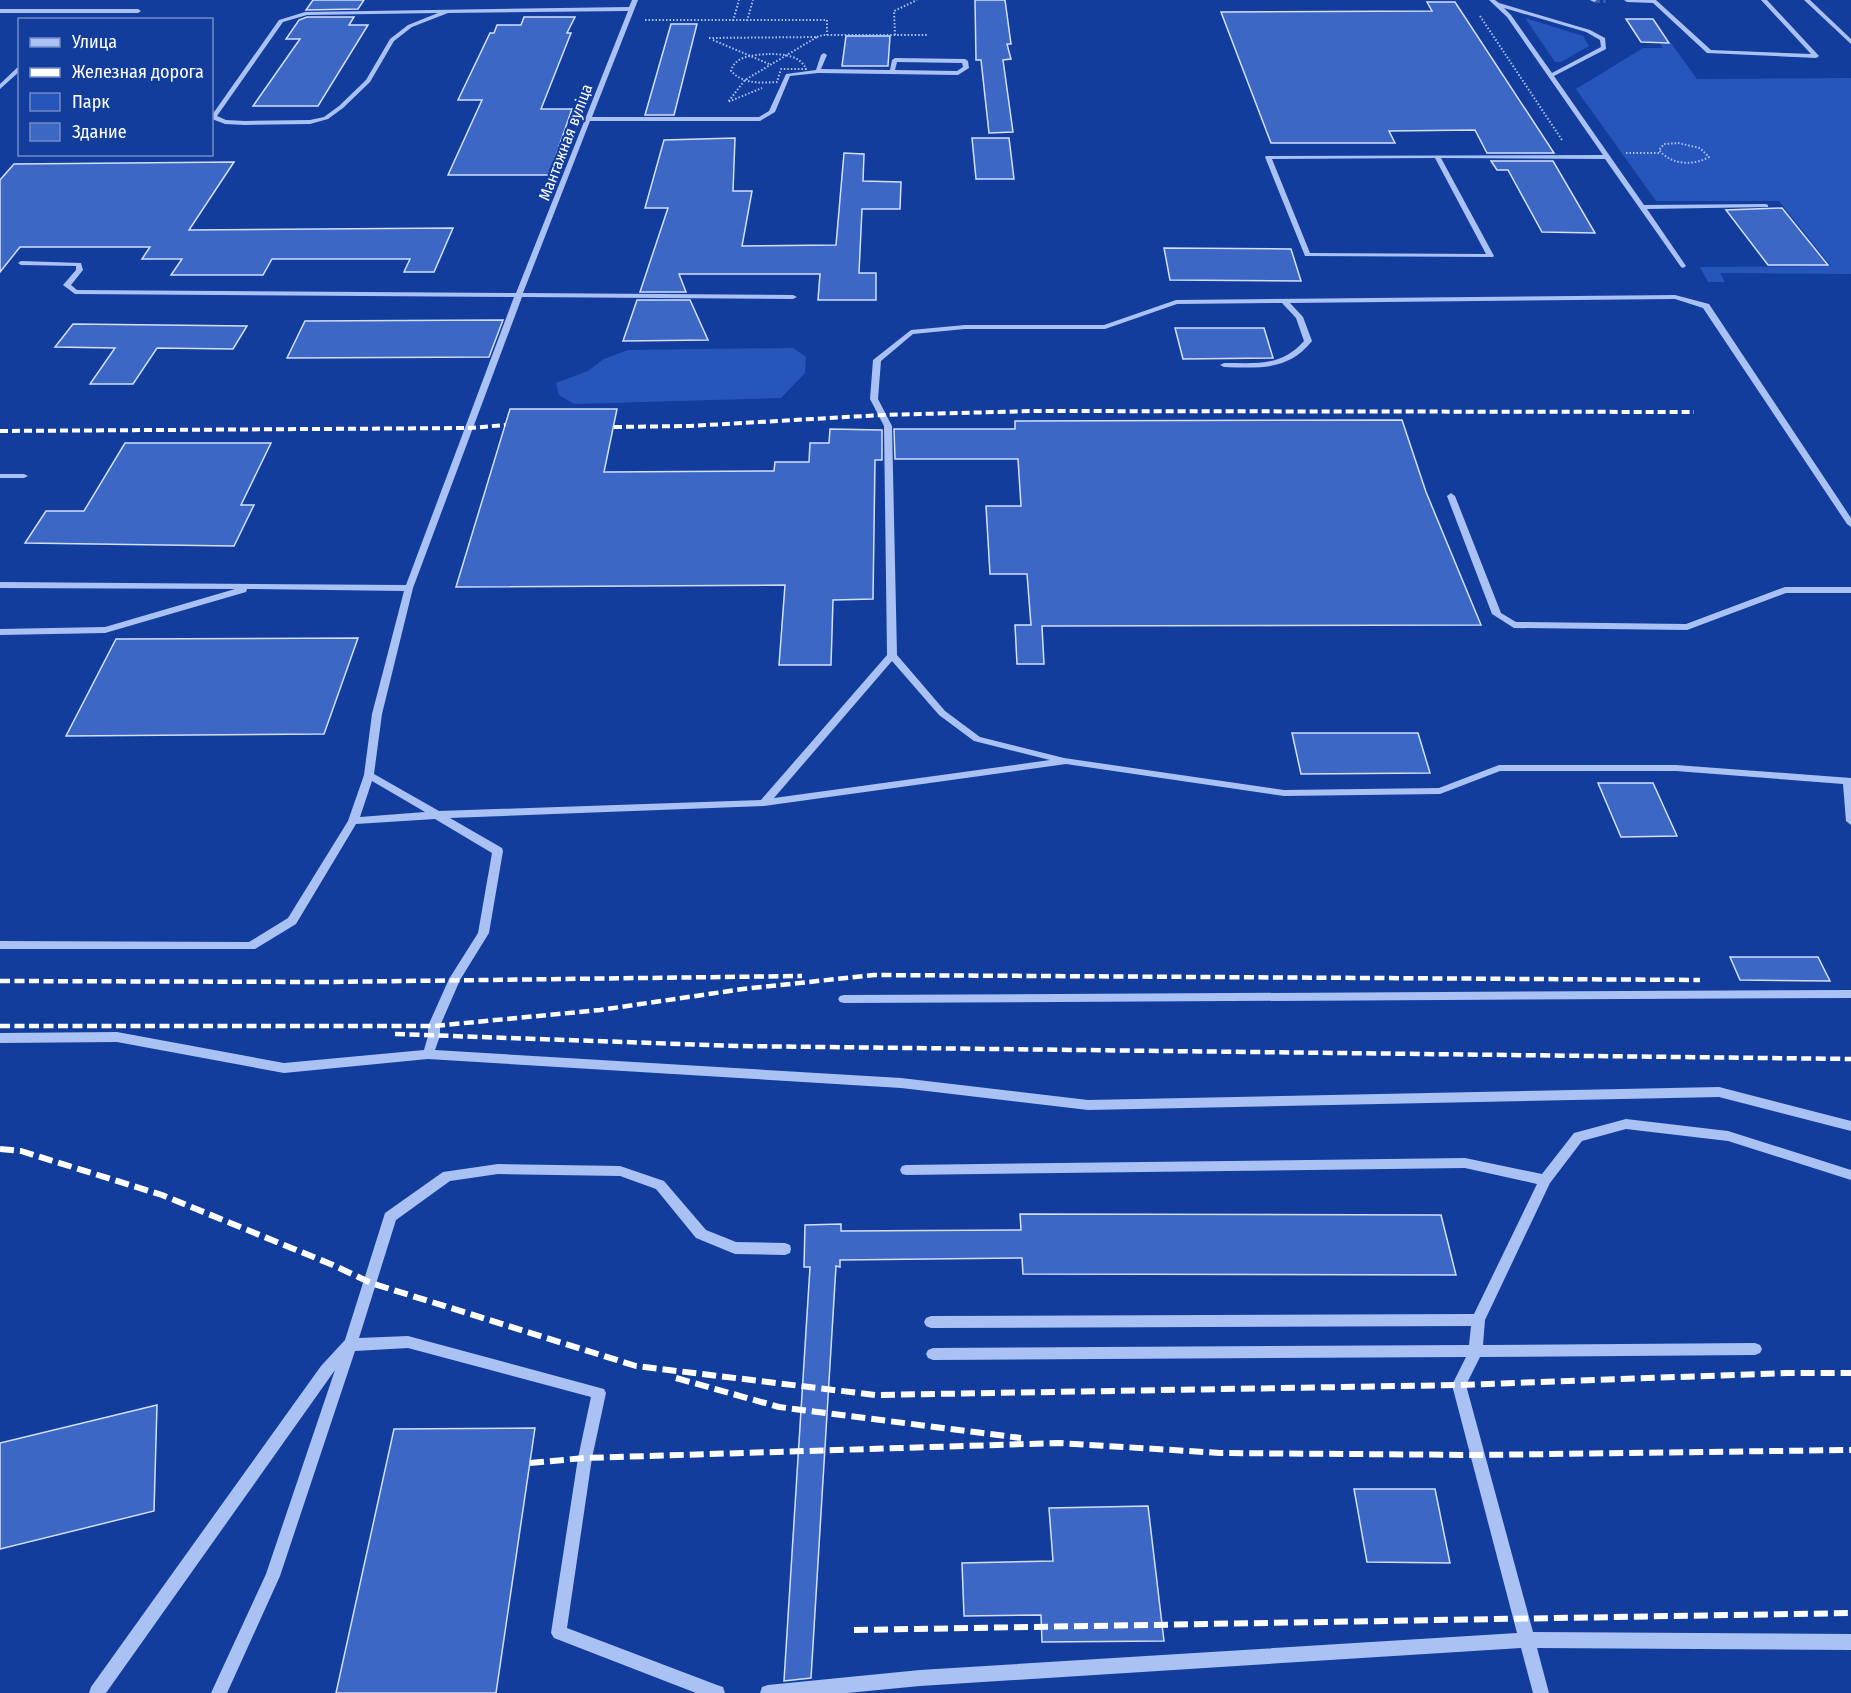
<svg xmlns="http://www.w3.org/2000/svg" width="1851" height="1693" font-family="'Fira Sans Condensed',sans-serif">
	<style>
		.green { fill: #2656bb }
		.building { fill: #3c67c4; stroke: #d2e0fd; stroke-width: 1.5 }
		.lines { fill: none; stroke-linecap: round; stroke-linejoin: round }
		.minor-tunnel { stroke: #365aac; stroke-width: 6; stroke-dasharray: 6 3; stroke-linecap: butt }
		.path { stroke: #aac1f4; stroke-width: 2; stroke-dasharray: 1.5 2; stroke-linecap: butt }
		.minor { fill: #aac1f4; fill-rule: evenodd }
		.rail-far2 { stroke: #fff; stroke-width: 4; stroke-dasharray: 8 4; stroke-linecap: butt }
		.rail-far1 { stroke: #fff; stroke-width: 4.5; stroke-dasharray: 10 4.5; stroke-linecap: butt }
		.rail { stroke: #fff; stroke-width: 6; stroke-dasharray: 14 6; stroke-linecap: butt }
		.labels { text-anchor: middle; stroke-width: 4.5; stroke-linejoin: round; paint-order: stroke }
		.far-street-label { font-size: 16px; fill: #fff; stroke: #133d9d }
	</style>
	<rect width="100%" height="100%" fill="#133d9d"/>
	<g class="green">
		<polygon points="1525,18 1583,36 1589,46 1561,62 1555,62"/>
		<polygon points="1660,43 1671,43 1697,79 1851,78 1851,274 1720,273 1725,282 1708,282 1700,267 1831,266 1779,201 1656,201 1576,89 1643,48 1663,48"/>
		<polygon points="793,348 806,357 805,373 781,398 574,404 559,395 556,383 588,371 604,359 628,350"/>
	</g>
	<g class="building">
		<polygon points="313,0 364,0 358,9 306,10"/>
		<polygon points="975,0 1005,0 1011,44 1007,44 1011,59 1003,60 1013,132 989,133 981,60 976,60"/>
		<polygon points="1427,2 1455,2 1554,153 1487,153 1475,130 1389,131 1395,143 1271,143 1221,12 1432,11"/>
		<polygon points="307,17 354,17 349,25 368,25 318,106 253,106 300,39 286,39 299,20"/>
		<polygon points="524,17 575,17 567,33 571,33 541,109 572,109 549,175 448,175 482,100 458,100 490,33 494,33 497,25 521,25"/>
		<polygon points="1626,19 1653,19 1669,43 1641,42"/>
		<polygon points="671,24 697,24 674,115 645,115"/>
		<polygon points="846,36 890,36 888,66 842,66"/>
		<polygon points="735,138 733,191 752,191 742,246 836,245 844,153 864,154 863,181 901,182 900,209 862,209 859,273 876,273 876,300 818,300 820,274 679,274 686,292 640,292 668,208 645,208 664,140"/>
		<polygon points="972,138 1009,138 1014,179 976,179"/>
		<polygon points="1491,161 1553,161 1595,233 1542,232 1508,170 1497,170"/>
		<polygon points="234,162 189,230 453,228 434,272 404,272 410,259 272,259 263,275 171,275 182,259 142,259 150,247 20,247 0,272 0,180 14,164"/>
		<polygon points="1782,208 1828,265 1768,265 1726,210"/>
		<polygon points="1164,248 1291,249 1301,281 1170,280"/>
		<polygon points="637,300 690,300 708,340 623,341"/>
		<polygon points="503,320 489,357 287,358 305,321"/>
		<polygon points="73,324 247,326 233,349 157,348 133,384 90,384 115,348 55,347"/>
		<polygon points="1175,328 1264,328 1273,358 1183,359"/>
		<polygon points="510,409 617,409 604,472 774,471 775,462 809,462 810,443 829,443 830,429 882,430 882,460 875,460 873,599 833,600 831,665 779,665 785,585 456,587"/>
		<polygon points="1402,420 1426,492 1481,625 1042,626 1044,664 1017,664 1015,625 1031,625 1027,574 990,574 986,506 1021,506 1018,459 895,459 894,429 1015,429 1015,421"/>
		<polygon points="125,443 271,443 241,505 254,505 234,546 25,543 46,511 84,511"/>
		<polygon points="358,638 324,734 66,736 116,639"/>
		<polygon points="1292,733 1418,733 1430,773 1301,774"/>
		<polygon points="1598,783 1653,783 1677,836 1621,837"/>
		<polygon points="1730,957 1818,957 1830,981 1740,980"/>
		<polygon points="1020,1214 1441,1215 1456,1275 1023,1274 1022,1258 840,1260 840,1267 836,1266 811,1678 784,1681 810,1267 804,1267 805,1225 841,1224 841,1231 1021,1230"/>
		<polygon points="157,1405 154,1511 0,1549 0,1443"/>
		<polygon points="535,1428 496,1693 336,1693 394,1429"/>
		<polygon points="1354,1489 1435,1489 1450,1563 1367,1562"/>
		<polygon points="1148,1506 1164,1641 1042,1642 1041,1615 964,1616 962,1563 1053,1561 1049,1508"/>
	</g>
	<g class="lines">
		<polyline class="minor-tunnel" points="1594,0 1606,0"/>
		<g class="path">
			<polyline points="1480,16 1562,140"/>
			<polyline points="645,20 827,20 827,35"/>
			<polyline points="733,21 739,0"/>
			<polyline points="747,21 753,0"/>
			<polyline points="895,35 894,11 917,0"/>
			<polyline points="817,37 823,35 927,35"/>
			<polyline points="709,38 817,37 745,80 728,102 762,88"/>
			<polyline points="713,40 769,64"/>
			<path d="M769,54C782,54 800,55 806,69H781L777,82C760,83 743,84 731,71C735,55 755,55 769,54Z"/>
			<path d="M1678,143L1700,148L1709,157C1693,166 1671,165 1659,150L1664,144Z"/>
			<polyline points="1626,153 1660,153"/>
		</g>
		<g class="minor">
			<path d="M632,0H638L592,117H759L769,111L786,74L816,70L821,55L824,53L827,55L821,69L890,70L892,60L895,58L965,59L968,61L969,68L958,75L818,73L790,76L775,112L760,121H590L523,293L793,295L797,297L793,299L522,297L413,588L382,714L374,774L439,811L761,800L887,655L884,426L870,399L873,360L911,330L965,325H1104L1176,300L1675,295L1709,304L1851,518V527L1847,524L1703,308L1675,299L1290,303L1303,317L1312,341C1288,371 1259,368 1224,367L1220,365L1224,363C1256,363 1281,367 1304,341L1296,318L1282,303L1177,304L1105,329H965L913,334L881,361L878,399L892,426L897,655L945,711L980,737L1064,758L1284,790L1439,788L1499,765H1676L1851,778V825L1846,821L1843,784L1676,771H1500L1440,794L1284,796L1066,764L764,806L450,818L502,848L503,851L489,933L460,980L440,1026V1036L435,1050L901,1078L1088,1100L1719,1087L1851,1121V1131L1719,1097L1088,1110L901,1088L428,1059L284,1073L117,1042L0,1043V1033L117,1032L284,1063L424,1050L428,1036V1026L449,979L478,933L492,853L435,819L356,824L296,924L255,949H0V941L249,942L288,918L348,821L364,775L372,714L404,591L247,589L246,592L105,633L0,635V629L105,627L235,589L0,588V582L406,585L514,297L75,294L63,285L76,270V266L21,265L18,263L21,261L81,263L83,270L71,285L77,290L516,293L628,11L448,13L412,27L394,41L370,82L343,108L328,119L310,124L245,125L225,124L212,119V115L279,20L305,12L629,7ZM438,13L408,25L390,39L366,80L339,106L324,117L310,120L245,121L226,120L217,116L283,22L307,15ZM897,62L962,63L963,67L957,71L895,70ZM892,661L939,715L974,741L1050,760L774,798ZM372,781L425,812L360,817Z"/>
			<path d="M1489,0H1495L1499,3L1590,30L1605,38L1606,49L1554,76L1644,205L1766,204L1768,205V207L1647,209L1686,266L1683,268L1681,267L1605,159L1441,158L1494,256L1493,257L1305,256L1265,157L1266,156L1603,155L1507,17ZM1504,8L1586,32L1600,40L1601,47L1552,73L1511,15ZM1435,158L1486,254L1310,253L1272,159Z"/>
			<polygon points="1590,0 1597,0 1594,2"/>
			<polygon points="1624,0 1656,0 1711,50 1811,54 1761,0 1767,0 1819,56 1816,58 1707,53 1653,3 1627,2"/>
			<polygon points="1804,0 1810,0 1851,39 1851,44"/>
			<polygon points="0,9 138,9 141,11 138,13 0,13"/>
			<polygon points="20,65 20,71 0,89 0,84"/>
			<polygon points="0,474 24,474 28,476 24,478 0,478"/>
			<polygon points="1451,493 1455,496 1501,613 1516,622 1686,624 1785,587 1851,587 1851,593 1786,593 1687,630 1514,628 1492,614 1447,496"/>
			<polygon points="1851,990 1851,998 844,1003 840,1002 838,999 840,996 844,995"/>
			<polygon points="1626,1119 1728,1131 1851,1170 1851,1180 1728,1141 1626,1129 1582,1141 1550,1183 1485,1320 1483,1345 1755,1343 1760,1345 1762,1349 1760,1353 1755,1355 1480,1357 1466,1385 1533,1632 1851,1634 1851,1650 1537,1648 1549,1693 1533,1693 1521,1648 920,1686 847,1693 760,1693 762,1687 768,1685 920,1670 1517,1633 1452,1385 1466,1357 933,1360 928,1358 926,1354 928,1350 933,1348 1469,1345 1471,1326 931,1328 926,1326 924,1322 926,1318 931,1316 1474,1314 1537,1184 1465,1168 906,1175 902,1174 900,1170 902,1166 906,1165 1465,1158 1542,1174 1574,1133"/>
			<polygon points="498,1164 620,1166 664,1181 706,1230 736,1242 785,1243 790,1245 791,1249 790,1253 785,1255 735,1254 696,1238 656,1189 620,1176 498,1174 450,1181 396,1220 359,1338 408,1336 604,1389 606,1393 592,1458 567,1628 717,1685 723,1687 725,1693 696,1693 554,1638 551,1633 578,1458 591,1397 408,1348 355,1351 280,1576 227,1693 211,1693 266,1574 335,1370 106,1693 89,1693 91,1687 321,1366 345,1340 385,1213 443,1172"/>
		</g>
		<g class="rail-far2">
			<polyline points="614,427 690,426 882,415 1034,411 1694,412"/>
			<polyline points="0,431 470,428 505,425"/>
		</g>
		<g class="rail-far1">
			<polyline points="0,981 326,982 802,976"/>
			<polyline points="0,1026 434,1026 600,1010 743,989 874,975 1700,980"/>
			<polyline points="395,1034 738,1046 1851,1059"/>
		</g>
		<g class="rail">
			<polyline points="0,1149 21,1151 162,1195 333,1265 371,1283 636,1366 875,1395 1459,1385 1787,1373 1851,1373"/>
			<polyline points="676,1378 779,1407 1021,1438"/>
			<polyline points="530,1463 585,1458 1059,1443 1220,1453 1478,1455 1851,1450"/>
			<polyline points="854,1630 1851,1613"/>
		</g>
	</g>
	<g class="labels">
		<g class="far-street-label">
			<text transform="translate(565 142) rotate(-69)" y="6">Мантажная вуліца</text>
		</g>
	</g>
	<rect x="18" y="18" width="195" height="138" fill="#133d9d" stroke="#718bc4" stroke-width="1.5"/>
	<rect x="30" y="38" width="30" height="9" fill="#aac1f4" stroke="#718bc4" stroke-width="1.5"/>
	<text x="72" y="48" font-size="18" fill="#ffffff">Улица</text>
	<rect x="30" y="68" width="30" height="9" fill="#ffffff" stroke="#718bc4" stroke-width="1.5"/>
	<text x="72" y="78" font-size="18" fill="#ffffff">Железная дорога</text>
	<rect x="30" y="93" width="30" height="18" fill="#2656bb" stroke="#718bc4" stroke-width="1.5"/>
	<text x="72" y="108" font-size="18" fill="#ffffff">Парк</text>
	<rect x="30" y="123" width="30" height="18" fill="#3c67c4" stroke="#718bc4" stroke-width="1.5"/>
	<text x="72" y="138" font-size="18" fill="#ffffff">Здание</text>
</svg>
